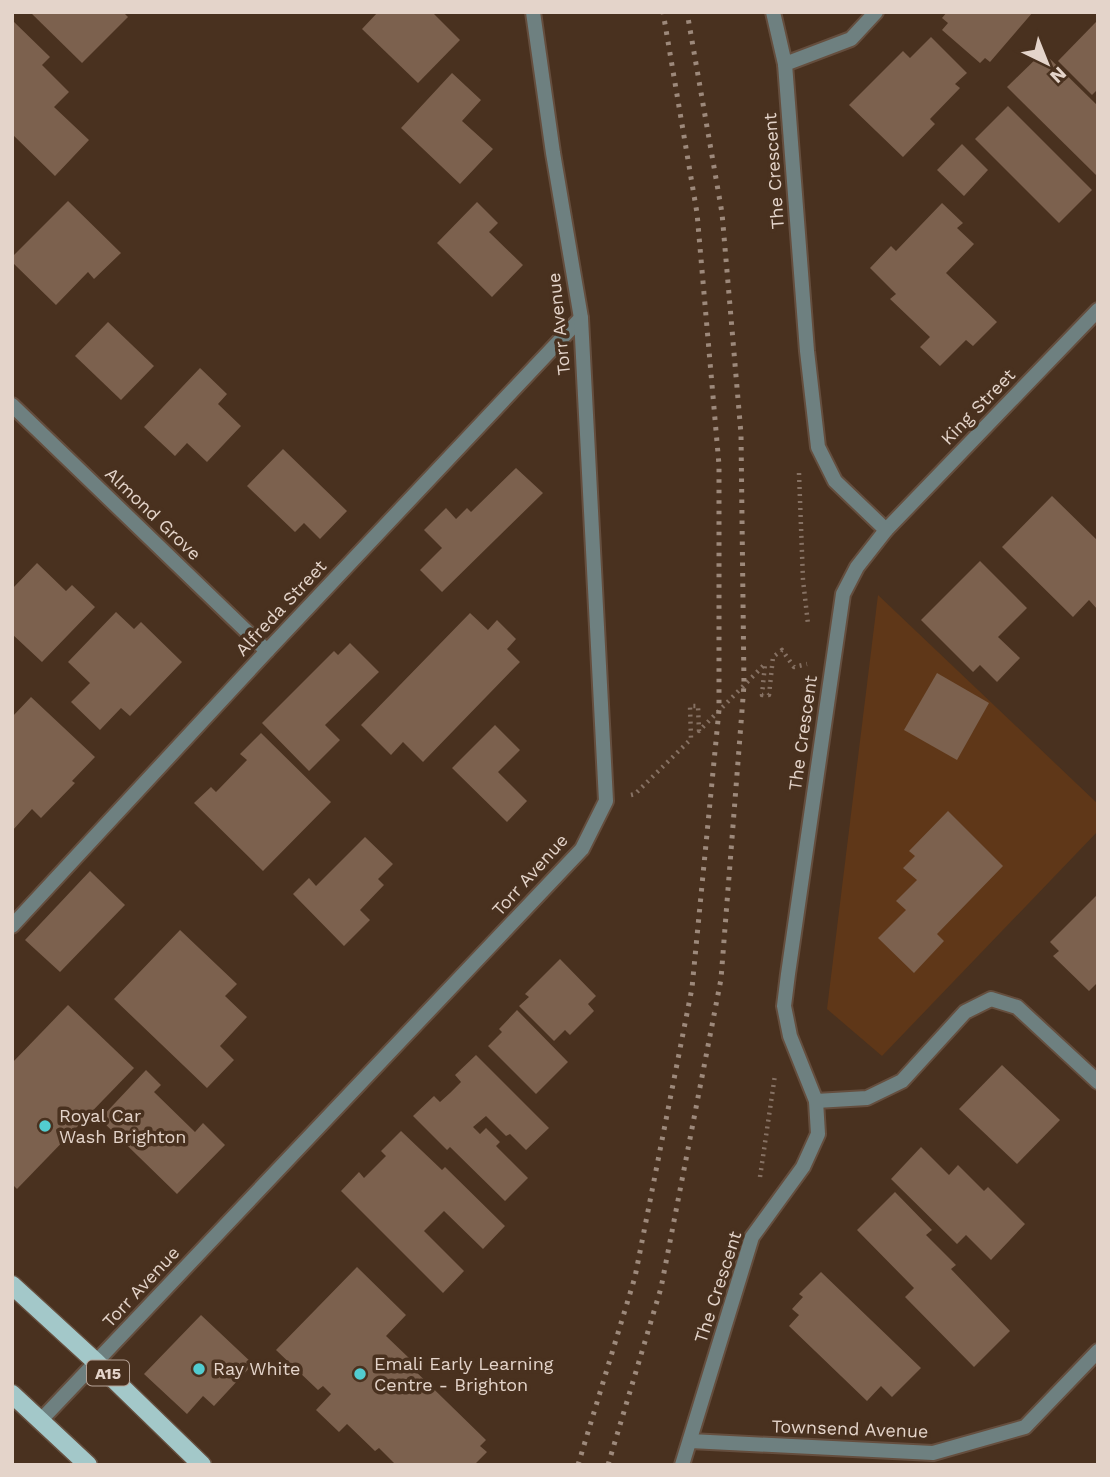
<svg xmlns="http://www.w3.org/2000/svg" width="1110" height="1477" font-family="'Work Sans',sans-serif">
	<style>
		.green { fill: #5f3718 }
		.building { fill: #7c614e }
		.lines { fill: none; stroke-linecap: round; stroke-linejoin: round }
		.minor-casing { stroke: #654e3e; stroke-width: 18 }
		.primary-casing { stroke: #654e3e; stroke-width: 21 }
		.path { stroke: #867163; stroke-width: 4.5; stroke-dasharray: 2 5; stroke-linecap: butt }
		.minor { stroke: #6e8080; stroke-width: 14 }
		.primary { stroke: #a3c8c9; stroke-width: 18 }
		.rail { stroke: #9d897b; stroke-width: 5; stroke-dasharray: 3.5 7; stroke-linecap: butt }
		.poi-dot { fill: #52ccd0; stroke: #49311f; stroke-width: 2.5 }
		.labels { text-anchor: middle; stroke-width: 7; stroke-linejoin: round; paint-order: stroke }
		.shield { fill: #49311f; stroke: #b6a397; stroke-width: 2 }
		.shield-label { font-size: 16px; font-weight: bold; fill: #e4d4ca }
		.street-label { font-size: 18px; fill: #e4d4ca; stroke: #49311f }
		.poi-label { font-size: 18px; fill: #e4d4ca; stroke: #49311f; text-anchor: start }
	</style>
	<rect width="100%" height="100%" fill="#49311f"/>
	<polygon class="green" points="878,595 1098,804 1098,831 882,1056 827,1009"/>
	<g class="building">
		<polygon points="30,12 123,12 128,17 82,63"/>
		<polygon points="378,12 432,12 460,40 418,83 362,29"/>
		<polygon points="947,12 1033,12 990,62 985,58 980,63 942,30 948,23 942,18"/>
		<polygon points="12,20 50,57 42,65 69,92 54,107 89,140 55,176 12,134"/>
		<polygon points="1096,22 1098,24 1098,89 1092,95 1058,61"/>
		<polygon points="931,37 967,73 955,84 960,88 930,119 935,124 903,157 849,105 903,51 910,58"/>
		<polygon points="1043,52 1098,106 1098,177 1007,87"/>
		<polygon points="452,73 481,100 462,121 493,149 460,184 401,128"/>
		<polygon points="1008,106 1092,190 1059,223 975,139"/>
		<polygon points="962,144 988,170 964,196 937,170"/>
		<polygon points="68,201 121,253 94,279 88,272 56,305 12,262 12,257"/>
		<polygon points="477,202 498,223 489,232 523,265 492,297 437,243"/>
		<polygon points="942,203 963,223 957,228 974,244 946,273 997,322 973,346 966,340 940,366 920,347 930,337 890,299 896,294 870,268 891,246 896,251"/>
		<polygon points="108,322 154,366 121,400 75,356"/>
		<polygon points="200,368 227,394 218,404 241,426 207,462 187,443 175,456 144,427"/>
		<polygon points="283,449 347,511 320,539 304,523 295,532 247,486"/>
		<polygon points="516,468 543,493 442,592 420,570 442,548 424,530 446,508 456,519 467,508 471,512"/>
		<polygon points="1052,496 1098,541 1098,610 1089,600 1073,617 1002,547"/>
		<polygon points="980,561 1027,608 998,637 1020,658 997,682 980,665 973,672 921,620"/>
		<polygon points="37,563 66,591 72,585 95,607 42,662 12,634 12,589"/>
		<polygon points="116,612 134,629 141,622 182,662 130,716 121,708 100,730 71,702 90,683 68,662"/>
		<polygon points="470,613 488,630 497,620 516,639 507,649 520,662 423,762 403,742 391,755 361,725"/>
		<polygon points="350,643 379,672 325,725 340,740 309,771 262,723 334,651 338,655"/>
		<polygon points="937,673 989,703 957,760 904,730"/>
		<polygon points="31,697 95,757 72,781 75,783 41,818 32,809 12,831 12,717"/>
		<polygon points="495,725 520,750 498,772 527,801 507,822 452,768"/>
		<polygon points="261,733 331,802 263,871 194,803 211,787 216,792 247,760 240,754"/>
		<polygon points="948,811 1003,866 937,934 944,941 914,973 878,938 906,910 896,901 917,880 903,868 915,856 909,851"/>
		<polygon points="365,837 393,864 378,879 384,885 360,910 370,920 344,946 293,894 309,878 316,886"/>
		<polygon points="90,871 125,905 60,972 25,940"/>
		<polygon points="1098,894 1098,982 1089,991 1053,956 1059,951 1050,942"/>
		<polygon points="180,930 237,984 225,996 247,1017 220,1046 234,1060 207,1088 114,999"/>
		<polygon points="560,959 596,996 588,1004 594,1011 570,1035 565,1030 554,1041 519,1006 529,997 525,994"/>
		<polygon points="68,1005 134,1068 17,1189 12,1184 12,1063"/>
		<polygon points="517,1010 568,1062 536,1094 488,1046 502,1032 499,1029"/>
		<polygon points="476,1055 549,1128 526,1150 510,1134 506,1136 486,1116 473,1127 480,1134 486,1128 500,1142 496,1146 528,1178 505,1201 450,1147 447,1150 413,1116 434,1096 440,1102 450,1093 461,1082 455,1075"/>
		<polygon points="1002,1065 1060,1120 1017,1164 959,1109"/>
		<polygon points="146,1070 161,1085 154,1092 195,1132 203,1123 225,1145 177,1194 100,1119"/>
		<polygon points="401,1131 442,1170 445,1167 505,1226 483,1249 444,1211 424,1231 464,1271 443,1293 341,1191 359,1172 364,1178 386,1156 381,1151"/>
		<polygon points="921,1147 949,1175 958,1165 984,1191 988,1187 1025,1224 991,1260 966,1235 957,1244 891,1179"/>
		<polygon points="895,1192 932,1230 926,1235 956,1265 951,1269 1010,1331 974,1367 905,1297 914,1288 857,1230"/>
		<polygon points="357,1267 406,1315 386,1336 409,1358 406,1362 486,1440 480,1446 487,1452 474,1465 396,1465 379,1448 375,1451 347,1424 339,1432 316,1410 331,1394 323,1386 318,1390 276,1350"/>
		<polygon points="821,1272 921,1368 892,1397 881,1386 867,1401 789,1326 799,1315 792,1309 803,1297 799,1294"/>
		<polygon points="201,1315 253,1364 214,1406 203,1396 187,1414 144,1374"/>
	</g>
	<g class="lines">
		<defs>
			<g id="minor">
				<polyline points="785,64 851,39 876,12"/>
				<polyline points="12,405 267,651"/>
				<polyline points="886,530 1098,310"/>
				<polyline points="12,926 267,651 581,318"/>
				<polyline points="816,1101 867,1098 902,1081 965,1012 991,999 1017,1007 1098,1082"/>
				<polyline points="41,1420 582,849 606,801 581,318 553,153 533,12"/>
				<polyline points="690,1441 933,1453 1025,1427 1098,1351"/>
				<polyline points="682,1465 752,1237 803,1167 818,1134 816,1101 790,1036 784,1006 788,974 843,594 857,567 886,530 835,481 818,447 807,351 785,64 773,12"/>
			</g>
			<g id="primary">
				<polyline points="12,1285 96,1362 202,1465"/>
				<polyline points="12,1394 88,1465"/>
			</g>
		</defs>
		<use href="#minor" class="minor-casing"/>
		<use href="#primary" class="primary-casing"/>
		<g class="path">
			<polyline points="799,473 803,580 808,624"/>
			<polyline points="631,795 635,794 691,739 690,706 698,706 699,731 765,664 762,695 769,695 773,657 782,650 794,667 807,664"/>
			<polyline points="760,1177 775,1075"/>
		</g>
		<use href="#minor" class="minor"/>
		<use href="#primary" class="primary"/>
		<g class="rail">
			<polyline points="578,1465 635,1277 692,988 719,710 719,465 697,213 663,12"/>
			<polyline points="608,1465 661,1288 721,979 744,685 741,434 722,213 687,12"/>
		</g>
	</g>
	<g class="poi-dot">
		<circle cx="45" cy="1126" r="7"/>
		<circle cx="199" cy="1369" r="7"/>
		<circle cx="360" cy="1374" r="7"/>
	</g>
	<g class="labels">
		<rect class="shield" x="87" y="1360.5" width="42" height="25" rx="5"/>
		<g class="shield-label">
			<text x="108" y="1379">A15</text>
		</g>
		<g class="street-label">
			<text transform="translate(774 171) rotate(-94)" y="6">The Crescent</text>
			<text transform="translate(559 324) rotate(-96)" y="6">Torr Avenue</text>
			<text transform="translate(978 407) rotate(-46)" y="6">King Street</text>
			<text transform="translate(153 514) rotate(44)" y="6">Almond Grove</text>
			<text transform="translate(281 608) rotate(-47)" y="6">Alfreda Street</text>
			<text transform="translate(803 733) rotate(-82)" y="6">The Crescent</text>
			<text transform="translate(530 875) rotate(-48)" y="6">Torr Avenue</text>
			<text transform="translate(141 1287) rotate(-47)" y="6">Torr Avenue</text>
			<text transform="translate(718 1287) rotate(-72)" y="6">The Crescent</text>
			<text transform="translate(850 1429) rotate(2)" y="6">Townsend Avenue</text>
		</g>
		<g class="poi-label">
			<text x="59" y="1122">Royal Car<tspan x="59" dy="21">Wash Brighton</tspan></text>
			<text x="374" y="1370">Emali Early Learning<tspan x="374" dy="21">Centre - Brighton</tspan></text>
			<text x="213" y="1375">Ray White</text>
		</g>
	</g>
	<rect width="1110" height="1477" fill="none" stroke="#e4d4ca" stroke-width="28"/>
	<g transform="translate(1047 63) rotate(137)" stroke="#49311f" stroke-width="5" paint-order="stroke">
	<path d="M0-5L12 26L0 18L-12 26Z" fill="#e4d4ca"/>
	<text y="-10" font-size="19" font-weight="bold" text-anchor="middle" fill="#e4d4ca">N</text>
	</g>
</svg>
